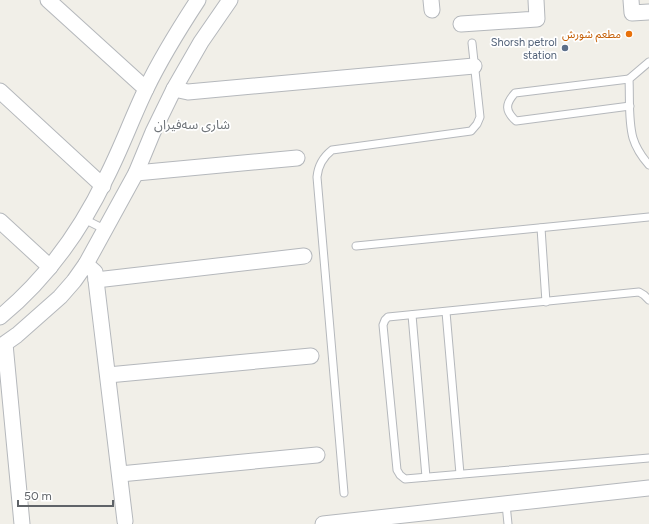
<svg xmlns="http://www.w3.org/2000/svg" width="649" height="524" font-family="Figtree,'Noto Sans Arabic',sans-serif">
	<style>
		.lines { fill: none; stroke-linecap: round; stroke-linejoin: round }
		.service-casing { stroke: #b5b8bc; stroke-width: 9 }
		.minor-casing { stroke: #b5b8bc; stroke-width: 17 }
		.service { stroke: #fff; stroke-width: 7 }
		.minor { stroke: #fff; stroke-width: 15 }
		.food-dot { fill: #e8710a; stroke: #fff; stroke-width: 1.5 }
		.service-dot { fill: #5c6f8a; stroke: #fff; stroke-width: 1.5 }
		.labels { text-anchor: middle; stroke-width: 3.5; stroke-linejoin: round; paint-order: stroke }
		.food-label { font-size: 11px; fill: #c56008; stroke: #fff; text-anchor: end }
		.service-label { font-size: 11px; fill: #4e5e75; stroke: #fff; text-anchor: end }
		.quarter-label { font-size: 13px; fill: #70757a; stroke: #fff }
	</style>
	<rect width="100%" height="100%" fill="#f1efe8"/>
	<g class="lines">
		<defs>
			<g id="service">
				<path d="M649,62L629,79C630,98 628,120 633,138C636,148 642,157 649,165"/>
				<path d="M629,79L515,93C505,104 505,111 516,121L630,106"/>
				<polyline points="84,219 106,230"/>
				<polyline points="541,228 546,302"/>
				<polyline points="356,246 649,217"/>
				<polyline points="649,300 644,295 639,292 388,317 385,320 383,325 397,470 400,475 405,479 649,458"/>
				<polyline points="446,312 460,474"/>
				<polyline points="412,315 426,477"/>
				<path d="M344,493L317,177C318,166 323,157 332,150L471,131L477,124L480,117L472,43"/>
				<polyline points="506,504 508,524"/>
			</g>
			<g id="minor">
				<polyline points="48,0 146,89"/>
				<polyline points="431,0 432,10"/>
				<polyline points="631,0 632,13 649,12"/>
				<polyline points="461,24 537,19 536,0"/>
				<polyline points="174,89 188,92 474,66"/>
				<polyline points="0,91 103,186"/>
				<polyline points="136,173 297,158"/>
				<polyline points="0,221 50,267"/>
				<polyline points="86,264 95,272 125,521"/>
				<polyline points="96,280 304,256"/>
				<path d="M0,317C45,280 81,230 106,178C121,149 132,118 146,89C161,58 179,29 198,0"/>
				<polyline points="5,344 22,524"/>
				<polyline points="0,347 17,335 60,297 74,281 86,264 136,173 153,132 174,89 201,42 230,0"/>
				<polyline points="108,375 311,356"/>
				<polyline points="120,474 317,455"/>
				<polyline points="323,524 649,488"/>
			</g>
		</defs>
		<use href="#service" class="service-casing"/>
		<use href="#minor" class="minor-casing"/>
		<use href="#service" class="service"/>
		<use href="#minor" class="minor"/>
	</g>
	<circle class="food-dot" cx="629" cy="34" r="4"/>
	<circle class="service-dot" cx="565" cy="48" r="4"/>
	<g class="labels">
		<g class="food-label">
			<text x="621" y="38">مطعم شورش</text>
		</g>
		<g class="service-label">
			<text x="557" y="46">Shorsh petrol<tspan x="557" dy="13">station</tspan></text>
		</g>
		<g class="quarter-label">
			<text x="192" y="129">شاری سەفیران</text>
		</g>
	</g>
	<path d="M18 500v6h95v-6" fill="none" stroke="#5f6368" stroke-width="2"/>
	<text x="24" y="500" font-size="12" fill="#5f6368" stroke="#ffffff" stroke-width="3" paint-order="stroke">50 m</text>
</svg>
